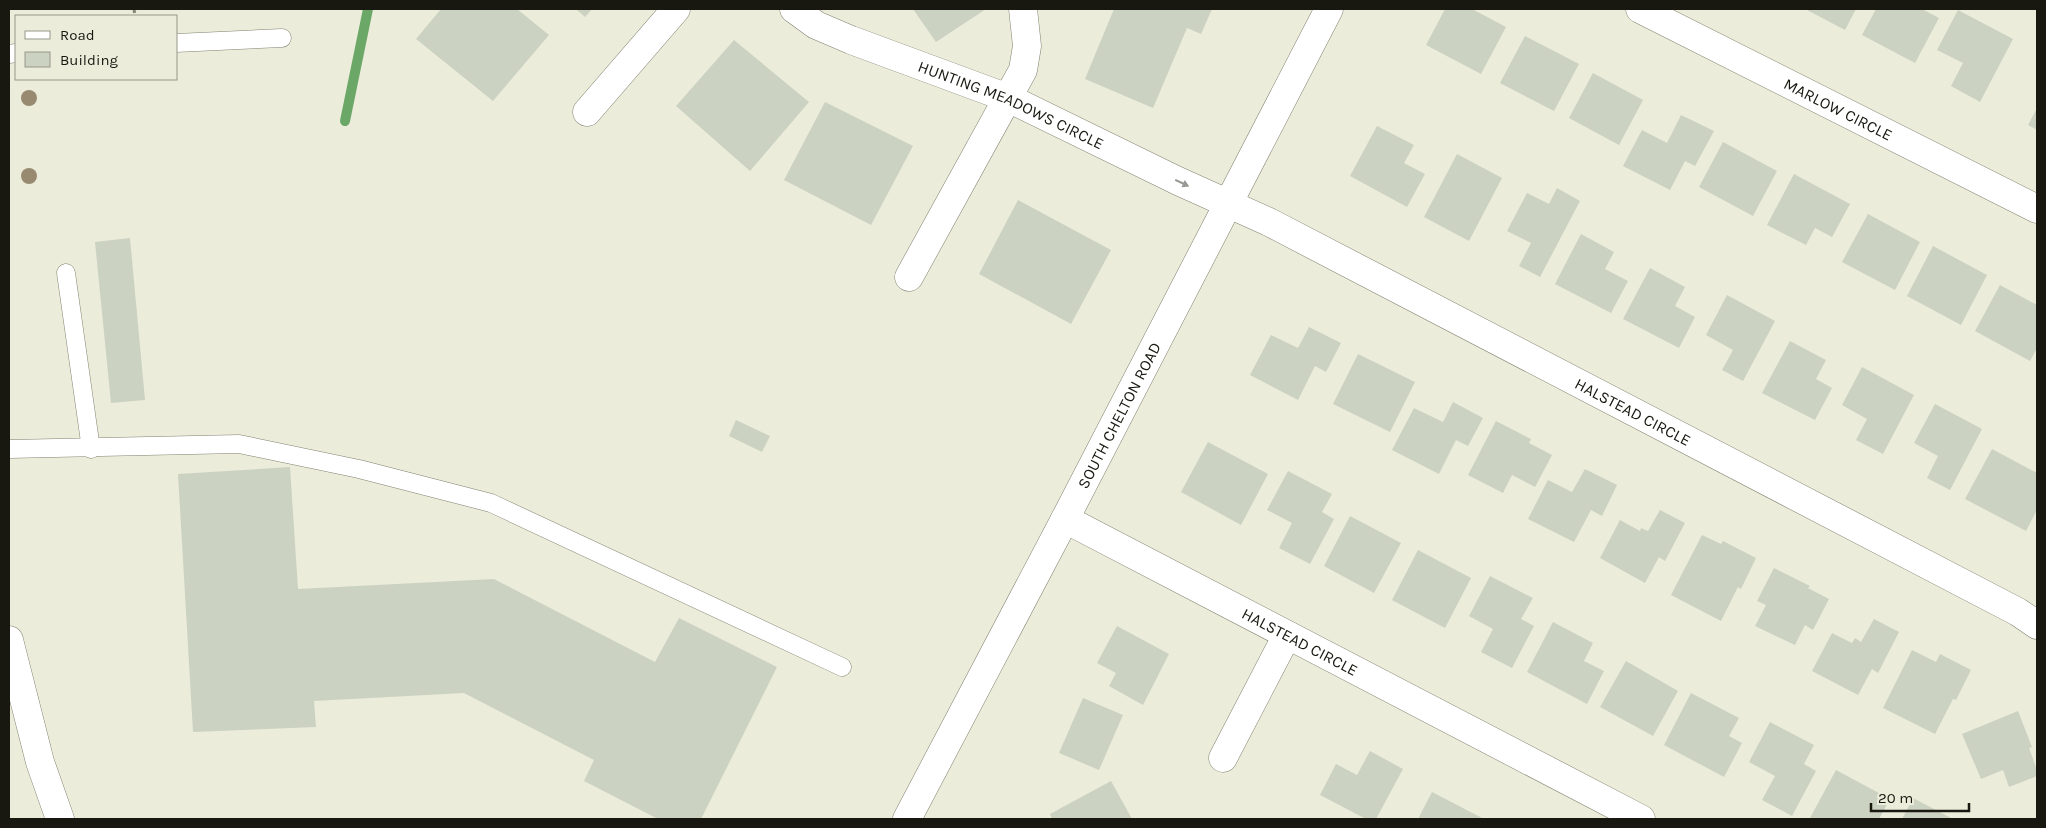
<svg xmlns="http://www.w3.org/2000/svg" width="2046" height="828" font-family="Karla,sans-serif">
	<style>
		.lines { fill: none; stroke-linecap: round; stroke-linejoin: round }
		.stream { stroke: #6ba868; stroke-width: 10 }
		.building { fill: #cbd2c1 }
		.lane-casing { stroke: #828272; stroke-width: 19 }
		.street-casing { stroke: #828272; stroke-width: 29 }
		.secondary-casing { stroke: #828272; stroke-width: 29 }
		.path { stroke: #868679; stroke-width: 3; stroke-dasharray: 4 4; stroke-linecap: butt }
		.lane { stroke: #fff; stroke-width: 18 }
		.street { stroke: #fff; stroke-width: 28 }
		.secondary { stroke: #fff; stroke-width: 28 }
		.tree { fill: #978a71 }
		.oneway { fill: #979794 }
		.labels { text-anchor: middle; stroke-width: 4; stroke-linejoin: round; paint-order: stroke }
		.street-label { font-size: 16px; fill: #181811; stroke: #ececda }
	</style>
	<rect width="100%" height="100%" fill="#ececda"/>
	<g class="lines">
		<polyline class="stream" points="345,121 368,9"/>
	</g>
	<g class="building">
		<polygon points="441,9 517,9 549,35 493,101 416,39"/>
		<polygon points="576,9 592,9 585,17"/>
		<polygon points="913,9 986,9 936,42"/>
		<polygon points="1114,9 1212,9 1201,34 1187,28 1153,108 1085,79"/>
		<polygon points="1445,9 1472,9 1506,27 1481,74 1426,45"/>
		<polygon points="1805,9 1856,9 1845,30"/>
		<polygon points="1876,9 1922,9 1939,18 1915,63 1862,35"/>
		<polygon points="1958,10 2013,39 1980,102 1951,86 1963,63 1937,50"/>
		<polygon points="1525,36 1579,64 1554,111 1500,83"/>
		<polygon points="734,40 809,102 750,171 676,106"/>
		<polygon points="1593,73 1643,100 1619,145 1569,118"/>
		<polygon points="825,102 913,146 871,225 784,180"/>
		<polygon points="2037,108 2037,130 2028,125"/>
		<polygon points="1681,115 1714,131 1695,166 1685,161 1670,190 1623,166 1642,130 1667,143"/>
		<polygon points="1377,126 1414,145 1404,163 1425,174 1407,207 1350,176"/>
		<polygon points="1723,142 1777,171 1753,216 1699,187"/>
		<polygon points="1457,154 1502,178 1469,241 1424,217"/>
		<polygon points="1794,174 1850,204 1832,237 1815,228 1806,245 1767,225"/>
		<polygon points="1557,188 1580,201 1540,277 1519,266 1531,243 1507,231 1527,193 1549,204"/>
		<polygon points="1018,200 1111,250 1071,324 979,274"/>
		<polygon points="1868,214 1920,242 1895,290 1842,262"/>
		<polygon points="1581,234 1614,252 1605,269 1628,281 1611,313 1555,284"/>
		<polygon points="130,238 145,400 111,403 95,242"/>
		<polygon points="1933,246 1987,275 1961,325 1907,296"/>
		<polygon points="1650,268 1685,287 1675,306 1695,317 1679,348 1623,319"/>
		<polygon points="2000,285 2037,305 2037,348 2030,361 1975,331"/>
		<polygon points="1727,295 1775,321 1743,381 1722,370 1733,350 1706,335"/>
		<polygon points="1309,327 1341,343 1326,372 1315,366 1298,400 1250,375 1271,335 1298,348"/>
		<polygon points="1790,341 1826,360 1816,379 1832,388 1815,420 1762,393"/>
		<polygon points="1358,354 1415,382 1390,432 1333,404"/>
		<polygon points="1862,367 1914,395 1883,454 1856,440 1867,419 1842,405"/>
		<polygon points="1453,402 1483,418 1468,446 1456,440 1439,474 1392,450 1414,408 1443,422"/>
		<polygon points="1935,404 1982,429 1950,490 1927,478 1938,456 1914,443"/>
		<polygon points="736,420 770,436 762,452 729,436"/>
		<polygon points="1496,421 1531,439 1529,443 1552,455 1535,487 1512,475 1503,493 1468,475"/>
		<polygon points="1208,442 1268,474 1241,525 1181,492"/>
		<polygon points="1992,449 2037,473 2037,510 2026,531 1965,499"/>
		<polygon points="290,467 298,589 494,579 655,662 679,618 777,667 701,819 658,819 584,781 594,760 464,693 314,701 316,727 193,732 178,474"/>
		<polygon points="1585,469 1617,485 1602,516 1591,510 1574,542 1528,519 1548,480 1572,492"/>
		<polygon points="1288,471 1332,494 1322,512 1334,519 1310,564 1279,548 1292,523 1267,510"/>
		<polygon points="1660,510 1685,523 1665,561 1659,557 1645,583 1600,558 1620,520 1640,531 1641,528 1648,531"/>
		<polygon points="1350,516 1401,543 1374,593 1324,566"/>
		<polygon points="1702,535 1721,544 1723,541 1756,558 1741,589 1738,587 1721,621 1671,595"/>
		<polygon points="1418,550 1471,578 1445,628 1392,600"/>
		<polygon points="1774,568 1810,586 1808,588 1829,599 1813,630 1805,625 1795,645 1755,626 1766,605 1757,601"/>
		<polygon points="1490,576 1533,598 1521,619 1534,626 1512,668 1481,652 1493,629 1469,616"/>
		<polygon points="1874,619 1899,632 1878,673 1872,669 1858,695 1812,671 1832,633 1852,643 1855,638 1861,642"/>
		<polygon points="1553,622 1593,643 1584,661 1604,671 1587,704 1527,672"/>
		<polygon points="1117,626 1169,654 1143,705 1109,686 1116,673 1097,663"/>
		<polygon points="1912,650 1936,662 1940,654 1971,670 1956,700 1953,699 1935,734 1883,708"/>
		<polygon points="1626,661 1678,691 1653,736 1600,707"/>
		<polygon points="1691,693 1739,718 1729,736 1742,743 1724,777 1664,745"/>
		<polygon points="1083,698 1123,715 1099,770 1059,753"/>
		<polygon points="2018,711 2032,747 2029,748 2037,770 2037,776 2009,787 2003,770 1981,779 1962,734"/>
		<polygon points="1770,722 1814,745 1804,764 1816,771 1792,816 1762,800 1775,776 1749,762"/>
		<polygon points="1370,751 1403,769 1376,819 1366,819 1320,795 1336,764 1357,775"/>
		<polygon points="1836,770 1890,799 1879,819 1810,818"/>
		<polygon points="1111,781 1132,819 1052,819 1050,814"/>
		<polygon points="1432,792 1484,819 1418,819"/>
		<polygon points="1913,798 1953,819 1902,819"/>
	</g>
	<g class="lines">
		<defs>
			<g id="lane">
				<polyline points="176,43 282,38"/>
				<polyline points="9,54 16,53"/>
				<polyline points="66,273 91,449"/>
				<polyline points="9,449 239,444 359,469 491,503 842,667"/>
			</g>
			<g id="street">
				<path id="s1" d="M794,9L816,25L851,40L1008,98L1178,181L1269,222L2018,612L2037,625"/>
				<path id="s2" d="M1640,9L2037,209"/>
				<polyline points="587,112 676,9"/>
				<polyline points="909,277 1023,70 1027,46 1023,9"/>
				<path id="s3" d="M1065,519L1641,819"/>
				<polyline points="1223,758 1287,635"/>
			</g>
			<g id="secondary">
				<polyline points="9,640 40,762 60,819"/>
				<path id="s4" d="M907,819L1065,519L1329,9"/>
			</g>
		</defs>
		<use href="#lane" class="lane-casing"/>
		<use href="#street" class="street-casing"/>
		<use href="#secondary" class="secondary-casing"/>
		<polyline class="path" points="134,9 135,16"/>
		<use href="#lane" class="lane"/>
		<use href="#street" class="street"/>
		<use href="#secondary" class="secondary"/>
	</g>
	<g class="tree">
		<circle cx="29" cy="98" r="8"/>
		<circle cx="29" cy="176" r="8"/>
	</g>
	<defs><path id="oneway-solid" d="M-6-.8H1V-3.2L6.5 0L1 3.2V.8H-6Z" transform="scale(1.25)"/></defs>
	<use class="oneway" href="#oneway-solid" transform="translate(1182 183) rotate(25)"/>
	<g class="labels">
		<g class="street-label">
			<text dy="6" stroke="none"><textPath href="#s1" startOffset="238">HUNTING MEADOWS CIRCLE</textPath></text>
			<text dy="6" stroke="none"><textPath href="#s2" startOffset="222">MARLOW CIRCLE</textPath></text>
			<text dy="6" stroke="none"><textPath href="#s1" startOffset="932">HALSTEAD CIRCLE</textPath></text>
			<text dy="6" stroke="none"><textPath href="#s4" startOffset="456">SOUTH CHELTON ROAD</textPath></text>
			<text dy="6" stroke="none"><textPath href="#s3" startOffset="265">HALSTEAD CIRCLE</textPath></text>
		</g>
	</g>
	<rect width="2046" height="828" fill="none" stroke="#181811" stroke-width="20"/>
	<rect x="15" y="15" width="162" height="65" fill="#ececda" stroke="#97978a"/>
	<rect x="25" y="31" width="25" height="8" fill="#ffffff" stroke="#97978a"/>
	<text x="60" y="40" font-size="15" fill="#181811">Road</text>
	<rect x="25" y="52" width="25" height="15" fill="#cbd2c1" stroke="#97978a"/>
	<text x="60" y="65" font-size="15" fill="#181811">Building</text>
	<path d="M1871 803v8h98v-8" fill="none" stroke="#181811" stroke-width="2.5"/>
	<text x="1878" y="803" font-size="15" fill="#181811" stroke="#ececda" stroke-width="4" paint-order="stroke">20 m</text>
</svg>
